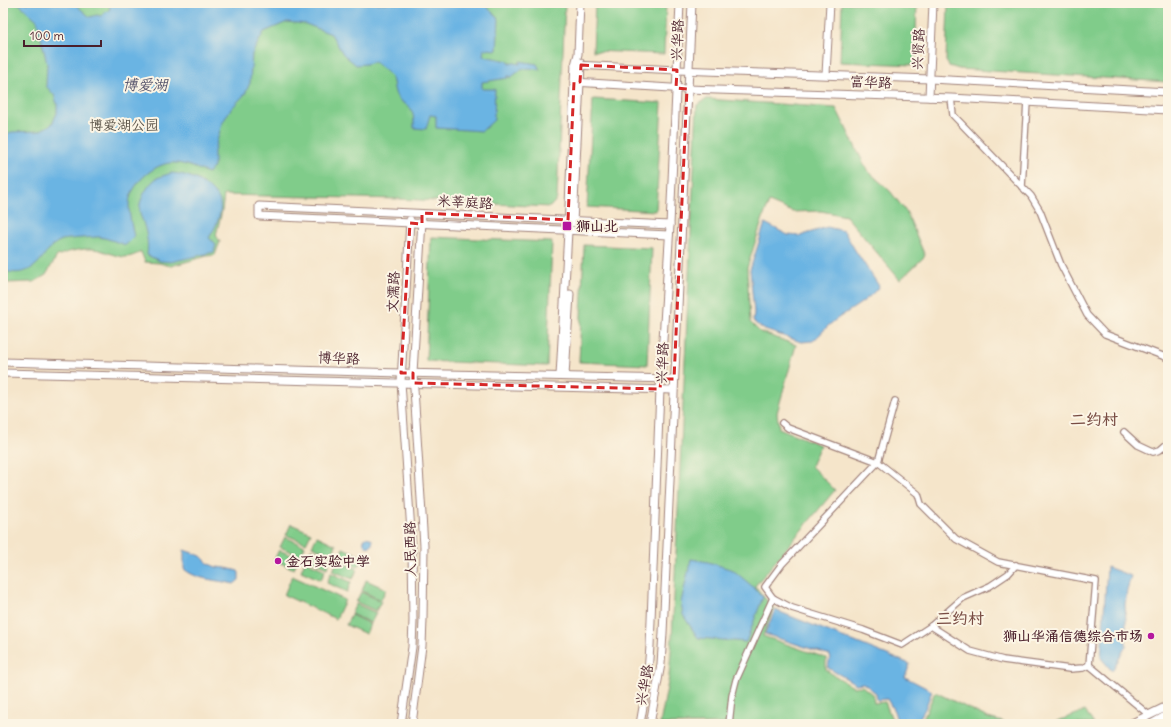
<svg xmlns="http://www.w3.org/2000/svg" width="1171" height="727" font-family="Delius,'LXGW WenKai TC',sans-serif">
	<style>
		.green { fill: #80cc8a; stroke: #65765a }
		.water { fill: #6ab4e3; stroke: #5a6a87 }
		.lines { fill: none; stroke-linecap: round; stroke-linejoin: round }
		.minor-casing { stroke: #a0827a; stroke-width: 8 }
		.tertiary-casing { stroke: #a0827a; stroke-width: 9 }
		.secondary-casing { stroke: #a0827a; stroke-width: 10 }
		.minor { stroke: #fff; stroke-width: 5.5 }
		.tertiary { stroke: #fff; stroke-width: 7 }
		.secondary { stroke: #fff; stroke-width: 8 }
		.marked { fill: none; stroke: #d62828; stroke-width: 3; stroke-dasharray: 8 5; stroke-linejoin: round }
		.poi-dot { fill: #b5179e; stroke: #fcf5e5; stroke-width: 1.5 }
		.labels { text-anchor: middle; stroke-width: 4; stroke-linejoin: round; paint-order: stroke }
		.street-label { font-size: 14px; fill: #4a1f2b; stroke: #fcf5e5 }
		.park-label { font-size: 14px; fill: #5a5348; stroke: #fcf5e5 }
		.poi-label { font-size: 14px; font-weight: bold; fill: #4a1f2b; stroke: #fcf5e5; text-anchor: start }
		.water-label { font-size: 15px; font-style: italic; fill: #55536b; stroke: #fcf5e5 }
		.quarter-label { font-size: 16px; font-weight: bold; fill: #794d44; stroke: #fcf5e5 }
	</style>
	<rect width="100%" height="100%" fill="#fcf5e5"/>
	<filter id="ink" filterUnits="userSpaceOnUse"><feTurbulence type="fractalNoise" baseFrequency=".025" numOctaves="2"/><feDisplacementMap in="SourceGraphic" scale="8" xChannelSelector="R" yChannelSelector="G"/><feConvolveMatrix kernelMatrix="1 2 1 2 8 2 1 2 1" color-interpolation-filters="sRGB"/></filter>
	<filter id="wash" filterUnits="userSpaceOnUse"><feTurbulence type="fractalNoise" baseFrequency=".012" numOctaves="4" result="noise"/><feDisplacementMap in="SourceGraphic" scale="16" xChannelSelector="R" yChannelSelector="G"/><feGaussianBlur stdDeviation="0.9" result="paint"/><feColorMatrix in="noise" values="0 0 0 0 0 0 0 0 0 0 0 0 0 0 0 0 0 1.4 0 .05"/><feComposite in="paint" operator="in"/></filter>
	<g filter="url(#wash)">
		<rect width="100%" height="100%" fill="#f5e5ca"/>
		<g class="green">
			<path d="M3,3H565L557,199L550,207L400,199L224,195L222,211L216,235L220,242L215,255L207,256L171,266L159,263L145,262L141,252C137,254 131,257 126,257C113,257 102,248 89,249C78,249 67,252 57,256L46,275L34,282L5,283L3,288Z"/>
			<polygon points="595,3 666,3 664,54 593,51"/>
			<polygon points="842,3 917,3 915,65 840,62"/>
			<polygon points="948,3 1168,3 1168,82 959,69 949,66 946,61"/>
			<polygon points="593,99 662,103 656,211 587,207"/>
			<polygon points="707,99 836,108 867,170 890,191 907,213 925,256 900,280 846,216 821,211 793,212 769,202 762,221 747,268 750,322 760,332 796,345 777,413 779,428 820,445 811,466 835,490 755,586 773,608 763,636 826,658 826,670 853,687 862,686 873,695 874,703 885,702 894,724 660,724 669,677 672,638 697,105"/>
			<polygon points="431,237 552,242 547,366 426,361"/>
			<polygon points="584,245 652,248 647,365 579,362"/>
			<polygon points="291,524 311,533 306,543 286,535"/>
			<polygon points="317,536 336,545 332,555 312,546"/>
			<polygon points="285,537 305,546 300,556 280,547"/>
			<polygon points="343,548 363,557 358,567 339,558"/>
			<polygon points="311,549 331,557 327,568 307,559"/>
			<polygon points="279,550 298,558 294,569 274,560"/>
			<polygon points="305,561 325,570 321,580 301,571"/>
			<polygon points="337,561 357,569 353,579 333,571"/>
			<polygon points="331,573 351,582 347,592 327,583"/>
			<polygon points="292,576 345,600 336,619 284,595"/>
			<polygon points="366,580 386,589 381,600 362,591"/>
			<polygon points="361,592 381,601 376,611 356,602"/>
			<polygon points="356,604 376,613 371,623 351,614"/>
			<polygon points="351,615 370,624 366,634 346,625"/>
			<polygon points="935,692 988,718 1010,724 919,724 925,715"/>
			<polygon points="1085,711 1094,724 1049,724"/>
		</g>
		<g class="water">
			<path d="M18,3H76V5L90,17L97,15L101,16L110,9L109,3H483L499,19L497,50L484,49L483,56L509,61V64H510V62L520,64V61L537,64L540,70C532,68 525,67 518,72C515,74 513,76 510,78V76H508V78L482,82V89H495L494,120L482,131L436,128V116L430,115L426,129L414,128C414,119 414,111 407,105C403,103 400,101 397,97C394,92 394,87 393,82C391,73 381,67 374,62L366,64L356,65L343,54L331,34L306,24L287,22L264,32L252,54L250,83L245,94L230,110L222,124L214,151V167L208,173C198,169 187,164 176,163C158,161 137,179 131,195C126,206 132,226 134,237L126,245C118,243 108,238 99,237C94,237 66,239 62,240C49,245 46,255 37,264C28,273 14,275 3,270V140L11,132L39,131L52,124L57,113V104L54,95L46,86L47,64L37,20Z"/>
			<path d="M171,173C188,174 202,180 213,192C215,194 218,197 219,199C224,212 215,228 209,238L216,244L214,252L171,262L160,261L147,255C149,244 146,230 142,219C141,217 140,215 140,213C137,202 148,184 157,178C161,176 167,175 171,173Z"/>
			<path d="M765,223L788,235L800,236L827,227L844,231L855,250L879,286C871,299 846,312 834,321C826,327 820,335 813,341L801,342L765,330L760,327L753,321L754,313L750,270Z"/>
			<circle cx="368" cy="542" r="4.5"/>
			<path d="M184,550L201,556L209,564L216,567L226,568L238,571L239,573V580L234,584C218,580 196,580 184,569Z"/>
			<polygon points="691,559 708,562 733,570 752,586 763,597 746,642 698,638 683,615 681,602"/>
			<polygon points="1107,567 1131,576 1127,590 1125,605 1126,621 1126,646 1112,671 1101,658"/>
			<polygon points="775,610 910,664 905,677 932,691 925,709 916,724 898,724 894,711 887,699 877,700 876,693 863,683 856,684 828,668 830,655 765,634"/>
		</g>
	</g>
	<g filter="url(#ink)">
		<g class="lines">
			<defs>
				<g id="minor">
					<polyline points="951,98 953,115 1031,196 1040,211 1061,265 1087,315 1105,334 1168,358"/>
					<polyline points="1022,187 1027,102"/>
					<polyline points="782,423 788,428 878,462 895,401"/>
					<polyline points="1124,432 1138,445 1153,452 1160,450 1168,443"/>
					<polyline points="1016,565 1008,574 990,586 963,598 931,626 902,645 863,630 792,608 773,598 765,587 782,564 878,462 918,494 921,504 956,539 998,562 1096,581 1089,665"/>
					<polyline points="931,626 970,651 1003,660 1070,669 1083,668 1089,665"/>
					<polyline points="1089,665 1149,715"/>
					<polyline points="729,724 732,696 736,680 773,598"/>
				</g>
				<g id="tertiary">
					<polyline points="575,65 677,70 930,79 1168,92"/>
					<polyline points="826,74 830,3"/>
					<polyline points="574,82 687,89 951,98 1168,110"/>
					<polyline points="929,97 933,3"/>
					<polyline points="573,223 580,82 581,65 580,62"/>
					<polyline points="669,235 259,216 259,206 670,225"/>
					<polyline points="3,362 401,373 674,379"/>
					<polyline points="3,373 673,390"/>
					<polyline points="560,376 568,231 574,82 575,65 578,54 580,3"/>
					<polyline points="565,376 570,294"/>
					<polyline points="401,724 412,647 413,621 412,547 401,382 410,220"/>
					<polyline points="412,724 422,646 423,619 424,546 413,373 422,220"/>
					<polyline points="640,724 647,684 650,646 660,389 670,225 680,3"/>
					<polyline points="650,724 661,664 663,633 692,3"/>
				</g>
				<g id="secondary">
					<polyline points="1131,724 1168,706"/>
					<polyline points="1152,724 1168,715"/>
				</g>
			</defs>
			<use href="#minor" class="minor-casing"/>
			<use href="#tertiary" class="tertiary-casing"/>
			<use href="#secondary" class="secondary-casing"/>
			<use href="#minor" class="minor"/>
			<use href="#tertiary" class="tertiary"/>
			<use href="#secondary" class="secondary"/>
		</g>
	</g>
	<path class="marked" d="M581,65L677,70L676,88L687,89L674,379H661L660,389L413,383V373H401L410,223L422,224V213L568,220L574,82H580Z"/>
	<g class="poi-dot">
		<rect x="562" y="221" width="10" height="10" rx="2"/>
		<circle cx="278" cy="561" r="4"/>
		<circle cx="1151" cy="636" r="4"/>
	</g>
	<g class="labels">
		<g class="street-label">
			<text transform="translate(677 40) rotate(-87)" y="5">兴华路</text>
			<text transform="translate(918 49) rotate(-87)" y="5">兴贤路</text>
			<text transform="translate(871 82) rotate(2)" y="5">富华路</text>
			<text transform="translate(465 202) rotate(3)" y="5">米莘庭路</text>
			<text transform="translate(393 292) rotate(-87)" y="5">文濡路</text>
			<text transform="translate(339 358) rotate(2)" y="5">博华路</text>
			<text transform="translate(662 363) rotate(-87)" y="5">兴华路</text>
			<text transform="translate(410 549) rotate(-91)" y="5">人民西路</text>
			<text transform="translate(644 685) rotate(-80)" y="5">兴华路</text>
		</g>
		<g class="park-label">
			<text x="124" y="130">博爱湖公园</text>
		</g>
		<g class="poi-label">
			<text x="576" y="231">狮山北</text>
			<text x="286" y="566">金石实验中学</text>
			<text x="1143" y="641" text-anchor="end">狮山华涌信德综合市场</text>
		</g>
		<g class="water-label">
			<text x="145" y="90">博爱湖</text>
		</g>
		<g class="quarter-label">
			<text x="1094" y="425">二约村</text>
			<text x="960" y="624">三约村</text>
		</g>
	</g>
	<rect width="1171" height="727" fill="none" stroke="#fcf5e5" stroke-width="16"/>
	<path d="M24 40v6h77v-6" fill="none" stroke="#4a1f2b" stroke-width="2"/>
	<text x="30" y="40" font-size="12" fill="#4a1f2b" stroke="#fcf5e5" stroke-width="3" paint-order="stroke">100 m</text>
</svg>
